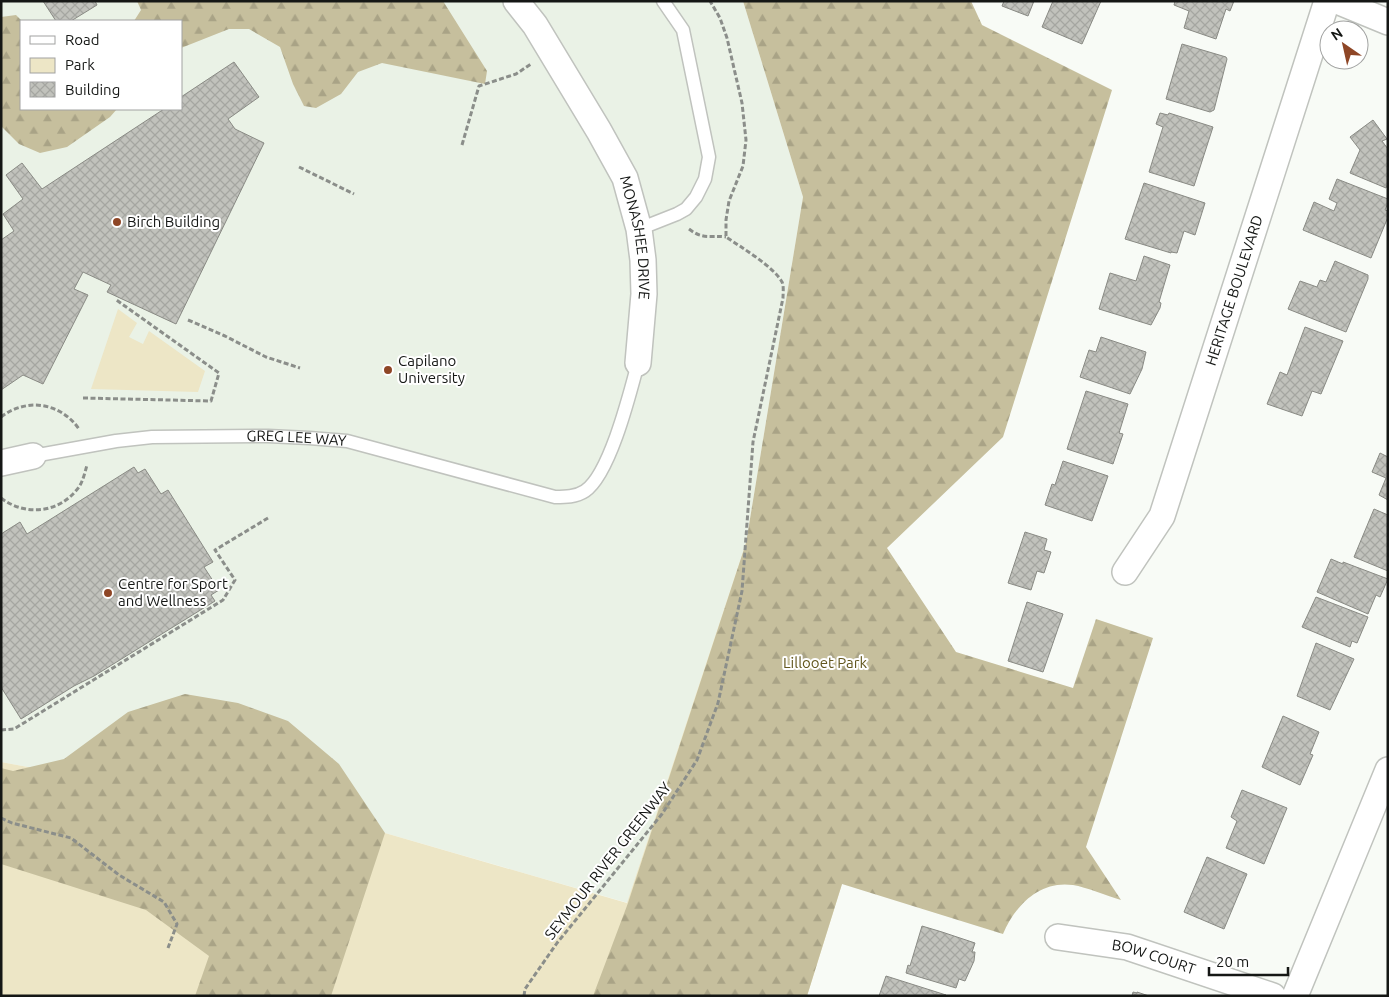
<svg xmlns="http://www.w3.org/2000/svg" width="1389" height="997" font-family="Ubuntu,sans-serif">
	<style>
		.built { fill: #eaf2e6; fill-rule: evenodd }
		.green { fill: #ede6c6 }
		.forest { fill: url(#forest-firs) }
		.building { fill: url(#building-cross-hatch); stroke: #898a84 }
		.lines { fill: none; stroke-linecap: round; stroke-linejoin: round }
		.service-casing { stroke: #c0c3be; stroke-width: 15 }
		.minor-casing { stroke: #c0c3be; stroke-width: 28 }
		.path { stroke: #8b8e8a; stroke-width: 3; stroke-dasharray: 5 2.5; stroke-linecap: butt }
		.service { stroke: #fff; stroke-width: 12 }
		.minor { stroke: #fff; stroke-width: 25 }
		.poi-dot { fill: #8e4626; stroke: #fff; stroke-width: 2 }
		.labels { text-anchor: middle; stroke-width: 4; stroke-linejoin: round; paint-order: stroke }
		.poi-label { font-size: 15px; fill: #151715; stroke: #fff; text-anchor: start }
		.street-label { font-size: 15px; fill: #151715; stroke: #fff }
		.park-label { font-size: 15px; fill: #63571e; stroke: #fff }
	</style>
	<defs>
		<pattern id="forest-firs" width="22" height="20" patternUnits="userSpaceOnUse" patternTransform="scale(1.25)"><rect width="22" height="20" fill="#c6bf9d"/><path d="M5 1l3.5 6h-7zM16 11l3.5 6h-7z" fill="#a9a386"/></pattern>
		<pattern id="building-cross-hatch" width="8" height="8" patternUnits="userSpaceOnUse" patternTransform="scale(1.25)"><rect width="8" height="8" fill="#c1c2bc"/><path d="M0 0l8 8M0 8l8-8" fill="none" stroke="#a5a6a1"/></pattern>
	</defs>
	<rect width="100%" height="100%" fill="#f8fbf6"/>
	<path class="built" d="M1,1H743L803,197L746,543L628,903L385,833L1,762ZM21,21H181V109H21Z"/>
	<g class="green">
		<polygon points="118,309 137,323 129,337 143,344 149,331 205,371 198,392 91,389"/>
		<polygon points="746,543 842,884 807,996 1,996 1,762 385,833 627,903"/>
	</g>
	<g class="forest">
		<polygon points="137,1 443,1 487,71 485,84 382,63 358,72 341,94 316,108 304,106 293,84 280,47 249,29 229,29 181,48 181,21 134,21 141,10"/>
		<path d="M743,1H971L982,25L1112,90L1003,437L887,548L956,652L1073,688L1096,619L1153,638L1086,847L1121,900C1107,896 1086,887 1073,885C1039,880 1015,906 1003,934L842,884L807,996H593L628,903L746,543L803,197Z"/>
		<polygon points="16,15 22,21 21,109 117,109 110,117 67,147 40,153 19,144 1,126 1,17"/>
		<polygon points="185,694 238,703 288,721 339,764 385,833 331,996 195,996 209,956 146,910 1,864 1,768 13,771 64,759 128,712"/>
	</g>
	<g class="building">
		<polygon points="43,1 95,1 97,5 71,21 56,21"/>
		<polygon points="1004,1 1034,1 1028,16 1002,6"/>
		<polygon points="1053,1 1101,1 1082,44 1042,27"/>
		<polygon points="1175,1 1234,1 1230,11 1226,9 1216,39 1184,28 1189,11 1174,5"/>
		<polygon points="1182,44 1226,57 1227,59 1214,110 1210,112 1166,99"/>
		<polygon points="234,62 259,97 228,119 235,129 264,143 176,324 107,292 111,285 83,272 74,289 88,295 43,384 23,375 1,390 1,240 14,231 3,214 23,199 6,175 22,163 42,189 164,109 181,109 181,97"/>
		<polygon points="1160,113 1168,115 1169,113 1213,127 1194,186 1149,172 1163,127 1156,124"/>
		<polygon points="1373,120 1387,139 1382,141 1388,149 1388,183 1386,188 1350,173 1360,150 1350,137"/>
		<polygon points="1337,179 1388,199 1388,203 1385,210 1388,211 1388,217 1371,258 1303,230 1314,202 1334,211 1337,203 1329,199"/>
		<polygon points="1144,183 1205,203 1195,235 1184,231 1177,253 1171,252 1171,253 1125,239"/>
		<polygon points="1144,256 1170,265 1159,302 1161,303 1160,308 1151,325 1099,309 1110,273 1136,281"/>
		<polygon points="1335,261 1368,275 1368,279 1346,332 1288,309 1300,281 1317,287 1320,280 1326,282"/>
		<polygon points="1305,327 1343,341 1321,394 1312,391 1302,416 1267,404 1280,372 1287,375"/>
		<polygon points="1101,337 1146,352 1142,369 1130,394 1080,377 1089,350 1096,352"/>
		<polygon points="1086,391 1128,404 1119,433 1123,434 1113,464 1067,449"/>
		<polygon points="1380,453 1388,457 1388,500 1379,495 1386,478 1372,472"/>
		<polygon points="1063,461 1108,476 1092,521 1045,505 1052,484 1055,485"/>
		<polygon points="134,467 138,473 145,469 161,494 168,490 213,562 204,567 219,590 211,595 215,601 94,676 74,686 21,719 1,687 1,534 20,522 27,534"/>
		<polygon points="1374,509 1388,515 1388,571 1354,557"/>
		<polygon points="1025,532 1047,539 1044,550 1051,552 1044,573 1037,571 1031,590 1008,583"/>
		<polygon points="1331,559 1343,564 1343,562 1388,579 1380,597 1376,595 1368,614 1317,592"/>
		<polygon points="1316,597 1368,617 1357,643 1352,641 1350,647 1302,627"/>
		<polygon points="1027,602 1063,614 1043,672 1008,661"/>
		<polygon points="1316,643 1354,659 1330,710 1297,696"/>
		<polygon points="1283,716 1319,732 1310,754 1313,755 1300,785 1262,767"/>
		<polygon points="1242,790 1287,808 1264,864 1226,848 1237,821 1231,817"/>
		<polygon points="1207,857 1247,874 1224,929 1184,912"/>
		<polygon points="922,926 942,932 975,943 972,952 975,952 974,961 965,981 959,979 956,988 906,973 908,965 910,966"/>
		<polygon points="886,976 946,995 879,996"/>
		<polygon points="1133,992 1137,993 1137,992 1149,996 1132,996"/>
	</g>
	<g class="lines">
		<defs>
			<g id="service">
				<polyline points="639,229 677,214 686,209 696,197 705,179 709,157 683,30 663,1"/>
				<path id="s1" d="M33,456L116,441L152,437L268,436L309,438L347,441L555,497C565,497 576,497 585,491C610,474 630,393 638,363"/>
			</g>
			<g id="minor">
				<path id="s2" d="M516,1L535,25L599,131L625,178L639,229L643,260L644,294L638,363"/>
				<polyline points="1337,1 1388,22"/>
				<polyline points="1,463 33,456"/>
				<path id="s3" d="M1125,572L1162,516L1327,1"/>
				<path id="s4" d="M1058,937L1127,947L1273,996"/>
				<polyline points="1295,996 1388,770"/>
			</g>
		</defs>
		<use href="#service" class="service-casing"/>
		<use href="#minor" class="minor-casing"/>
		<g class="path">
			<polyline points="462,145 479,86 516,74 531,64"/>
			<polyline points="299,167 354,194"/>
			<path d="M689,229C703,240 710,235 726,237"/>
			<polyline points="188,320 225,336 266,357 300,368"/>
			<polyline points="83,398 211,401 219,373 115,299"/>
			<path d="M1,417C27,397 61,403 79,429"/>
			<path d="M1,498C26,517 60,513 79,487C83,481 85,472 87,465"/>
			<polyline points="1,730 14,729 223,600 235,580 215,550 268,518"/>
			<polyline points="1,818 12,823 71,838 119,875 164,902 177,924 168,948"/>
			<path d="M524,996L525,989L557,943L662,814L697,760L718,703L742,591L753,442L783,298C783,293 784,286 782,282C774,267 741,247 726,237V220L729,201L743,166L746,140L742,103L727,38L720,18L710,1"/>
		</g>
		<use href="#service" class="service"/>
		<use href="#minor" class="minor"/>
	</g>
	<g class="poi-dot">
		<circle cx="117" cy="222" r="5"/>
		<circle cx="388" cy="370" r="5"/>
		<circle cx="108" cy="593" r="5"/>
	</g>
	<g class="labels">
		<g class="poi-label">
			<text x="127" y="227">Birch Building</text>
			<text x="398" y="366">Capilano<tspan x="398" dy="17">University</tspan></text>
			<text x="118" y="589">Centre for Sport<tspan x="118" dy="17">and Wellness</tspan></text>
		</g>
		<g class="street-label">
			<text dy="5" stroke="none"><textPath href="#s2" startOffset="269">MONASHEE DRIVE</textPath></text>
			<text dy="5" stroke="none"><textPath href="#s3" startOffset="304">HERITAGE BOULEVARD</textPath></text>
			<text dy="5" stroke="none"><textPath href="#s1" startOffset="265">GREG LEE WAY</textPath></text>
			<text transform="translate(608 861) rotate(-52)" y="5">SEYMOUR RIVER GREENWAY</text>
			<text dy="5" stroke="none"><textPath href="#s4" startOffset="98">BOW COURT</textPath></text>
		</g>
		<g class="park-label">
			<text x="825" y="668">Lillooet Park</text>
		</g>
	</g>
	<rect width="1389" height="997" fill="none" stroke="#151715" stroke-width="5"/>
	<rect x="20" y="20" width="162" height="90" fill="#ffffff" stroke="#a1a2a1"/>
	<rect x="30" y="36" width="25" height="8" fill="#ffffff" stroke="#a1a2a1"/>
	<text x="65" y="45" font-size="15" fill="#151715">Road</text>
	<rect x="30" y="58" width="25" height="15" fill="#ede6c6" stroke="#a1a2a1"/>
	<text x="65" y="70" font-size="15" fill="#151715">Park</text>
	<rect x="30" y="82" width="25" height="15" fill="url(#building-cross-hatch)" stroke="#a1a2a1"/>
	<text x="65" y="95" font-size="15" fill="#151715">Building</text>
	<g transform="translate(1344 45) rotate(326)"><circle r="24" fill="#ffffff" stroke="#a1a2a1"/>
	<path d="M0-4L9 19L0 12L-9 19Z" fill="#8e4626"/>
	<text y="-8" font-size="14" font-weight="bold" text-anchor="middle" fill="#151715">N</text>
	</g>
	<path d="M1209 967v8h79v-8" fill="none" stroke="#151715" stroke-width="2.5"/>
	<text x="1216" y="967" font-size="15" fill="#151715" stroke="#ffffff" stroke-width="4" paint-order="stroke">20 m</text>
</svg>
